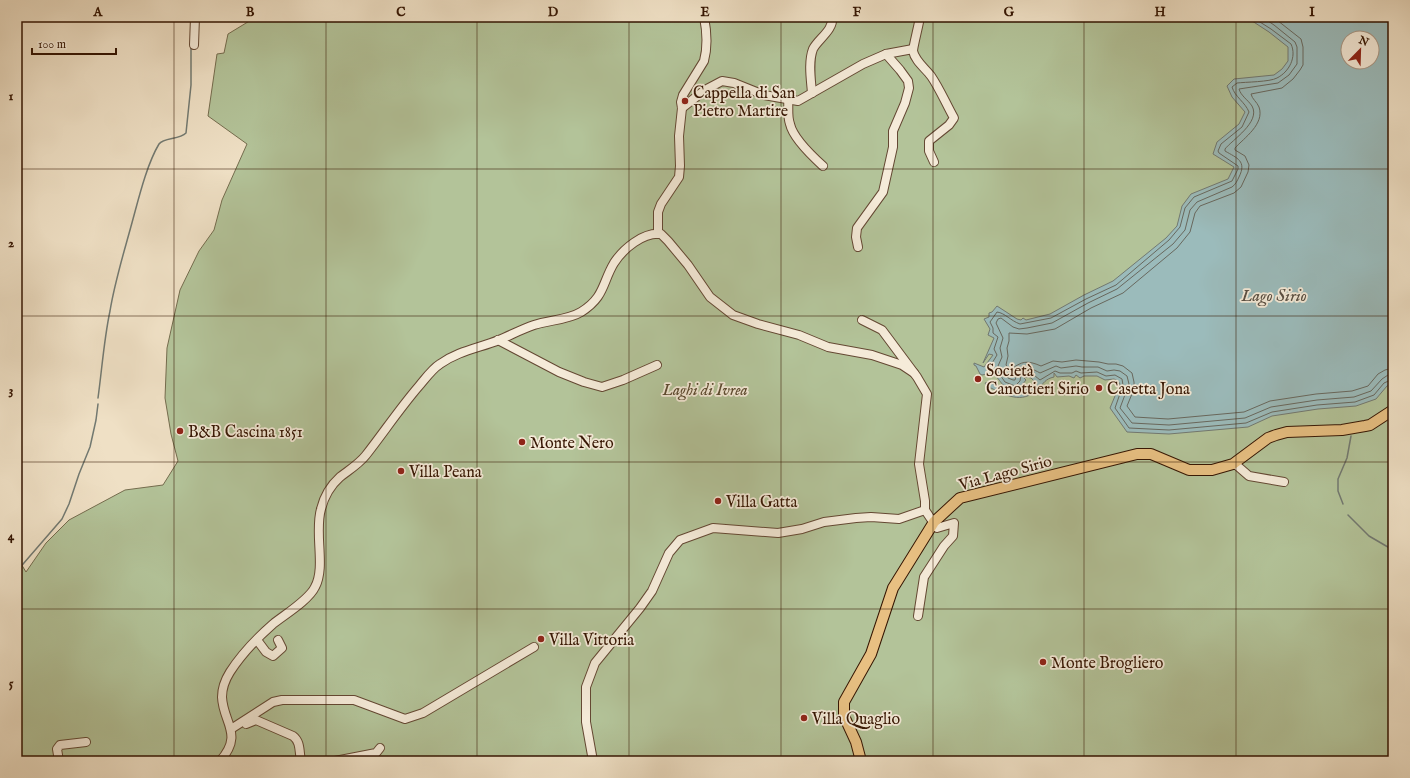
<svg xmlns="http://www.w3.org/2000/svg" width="1410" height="778" font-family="'IM FELL English',serif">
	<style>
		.green { fill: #b3c399; stroke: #746c4e; fill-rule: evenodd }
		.water { fill: #9bbbbb; stroke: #727971; fill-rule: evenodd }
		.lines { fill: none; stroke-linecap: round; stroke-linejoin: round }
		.shore { stroke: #68685e; stroke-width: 1 }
		.stream { stroke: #727971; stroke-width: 1.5 }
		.minor-casing { stroke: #644833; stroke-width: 10 }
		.major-casing { stroke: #351502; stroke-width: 12 }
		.minor { stroke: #f5ebd9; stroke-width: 8 }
		.major { stroke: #e8c082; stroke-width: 10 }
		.grid { fill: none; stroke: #351502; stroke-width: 1; stroke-opacity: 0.55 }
		.poi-dot { fill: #8f2418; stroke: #f5ebd9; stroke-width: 1.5 }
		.labels { text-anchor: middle; stroke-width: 3.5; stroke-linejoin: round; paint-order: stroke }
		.poi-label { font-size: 16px; fill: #351502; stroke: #f5ebd9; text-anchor: start }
		.park-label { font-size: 16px; font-style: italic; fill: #5b492f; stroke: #f5ebd9 }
		.street-label { font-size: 16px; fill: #351502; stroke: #f5ebd9 }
		.water-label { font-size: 17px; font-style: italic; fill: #594f43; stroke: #f5ebd9 }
		.neatline { fill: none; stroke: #351502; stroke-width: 1.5 }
		.grid-label { font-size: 13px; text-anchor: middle; font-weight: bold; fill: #351502 }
	</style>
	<rect width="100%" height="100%" fill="#efe0c5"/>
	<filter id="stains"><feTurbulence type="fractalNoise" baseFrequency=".005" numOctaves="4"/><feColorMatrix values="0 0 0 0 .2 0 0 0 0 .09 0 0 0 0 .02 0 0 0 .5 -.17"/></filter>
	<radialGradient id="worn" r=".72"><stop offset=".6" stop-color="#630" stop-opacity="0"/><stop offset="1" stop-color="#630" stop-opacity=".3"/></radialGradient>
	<path class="green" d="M256,17H1393V761H17V557L26,572L46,543L69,520L125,490L163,485L178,461L171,434L165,398L167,348L180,290L199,251L214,230L222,200L247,144L208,116L217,54L224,53L228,34ZM1348,38H1372V62H1348Z"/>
	<path class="water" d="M1246,17H1393V382L1387,386L1376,399L1356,406L1318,409L1272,416L1248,427L1169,434L1127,432L1110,408L1120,384L1118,381L1114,379L1105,380L1097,376H1084L1080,378L1076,375L1074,378L1069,376L1057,377L1054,373V377C1045,379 1044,383 1038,389C1022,405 1005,395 987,386L985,383L990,382C994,384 997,388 1001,390C1013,397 1027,393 1035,382L1031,378L1026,377L1024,378L1026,380L1018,390C999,388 1004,382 992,373L982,375L980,374L976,366L974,365V363L984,367L993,355L989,354L983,363L994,338L988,335L990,329L984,319L989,317V313L992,312L997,306L1017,319L1021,320L1023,318L1026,320L1050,314L1084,295L1113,281L1166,238L1177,226L1182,206L1191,194L1228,179L1234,167L1213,154L1217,142L1239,124L1245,112L1232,97L1227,86L1234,79L1274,75L1282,69L1288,61V47L1269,32ZM1348,38H1372V62H1348Z"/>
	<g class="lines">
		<g class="shore">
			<path d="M1252,17L1271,29L1291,44C1297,57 1289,72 1277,78C1270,82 1245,82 1237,83L1232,87C1235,97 1245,102 1249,112L1242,127L1221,144L1218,151L1219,153L1238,166V169L1232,181L1194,197L1185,208L1180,227L1169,240L1116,285L1086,299L1051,318L1020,324C1011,321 1005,313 997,312L990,322L993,328V333L998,337L994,349L997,355L989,368L998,372L1005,382L1015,386L1020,381L1021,375C1028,370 1034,375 1040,380L1055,371L1060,373H1072L1076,371L1081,373L1097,372L1106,376L1115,375L1122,379L1123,385L1115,408L1129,428L1169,430L1246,423L1272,412L1317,405L1355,402L1374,395L1384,383L1393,379"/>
			<path d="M1262,17L1274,25L1295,42L1297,47V64L1289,75L1278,83L1239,89C1241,96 1248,100 1252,106C1261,122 1232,140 1225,149V151C1237,158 1247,161 1239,177C1237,181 1236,184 1232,187L1197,202L1190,210L1185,230L1173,244L1117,289L1088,303L1052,323L1027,328L1019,329L1013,327L1001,318L998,319L996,323L1003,338L1000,348L1002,357L998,366L1008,378L1013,380H1015L1018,371C1026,366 1033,369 1040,373L1056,366L1061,368L1076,366L1082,367H1098L1107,371L1114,370L1120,371L1127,376L1129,384L1120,408L1132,423L1169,425L1245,418L1271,407L1317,400L1354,397L1371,391L1382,379L1388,375L1393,374"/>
			<path d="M1273,17L1301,39L1303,47V65L1300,70L1293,79L1282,88L1251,94C1252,99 1257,102 1259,107C1265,124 1244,138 1235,148V150L1245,156L1249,165L1248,172L1241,187L1234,193L1200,206L1195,213L1190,232L1177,248L1123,293L1091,308L1055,329L1027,334L1009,333V341L1007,348L1008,356L1006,365L1010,370C1022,361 1027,360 1041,366L1053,361L1062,362L1076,360L1099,362L1108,364H1116L1123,366L1132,373L1134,382V389L1127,406L1135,417L1168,419L1244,412L1270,401L1316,394L1352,391L1368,386L1378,374L1385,370L1393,368"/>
		</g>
		<g class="stream">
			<path d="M98,398C102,369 104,339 110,311C115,280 125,249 133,219C139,197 147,164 159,144C164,137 179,140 186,133L191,85V47"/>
			<polyline points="1343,504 1338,491 1338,479 1347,458 1351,436"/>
			<polyline points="1348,515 1369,536 1393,550"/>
			<polyline points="17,571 62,519 69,504 79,474 90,447 96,420 98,404"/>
		</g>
		<defs>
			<g id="minor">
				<path d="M920,17C919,24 913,47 913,51C915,61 925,68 931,76C940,89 946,104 954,118L949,125L929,141V151L934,162"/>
				<polyline points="194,45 195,17"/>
				<path d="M812,93C811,80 808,62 813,49C818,39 834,30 832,17"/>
				<path d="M788,99C789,107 787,116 790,124C793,138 812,156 823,166"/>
				<polyline points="682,108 705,90 722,81 734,83 764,95 798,101 863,64 886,54 913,49"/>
				<path d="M658,234V212L661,204L679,177L680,166L679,136L682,108L681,102L683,95L704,61C708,46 707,32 704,17"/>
				<polyline points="858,247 856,237 857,228 883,192 893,147 893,131 905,103 909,88 908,81 900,70 886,54"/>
				<polyline points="862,320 882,330 917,377 927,394 919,464 925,501 925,510 937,528 954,523 953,536 944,546 924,577 918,616"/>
				<polyline points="498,340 559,372 584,382 602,387 623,380 657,365"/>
				<polyline points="1234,463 1249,476 1284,482"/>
				<polyline points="257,640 266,652 273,656 282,648 278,640"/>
				<path d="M246,724L256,720L293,736C301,742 299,752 301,761"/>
				<polyline points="231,729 273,702 282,700 354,700 405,719 423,713 534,647"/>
				<polyline points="59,761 57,749 60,745 86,742"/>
				<path d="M220,761C244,734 223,723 222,697C222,688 225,680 230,672C241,655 257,638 273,624C284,615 309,600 315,587C326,567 314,533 321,509C324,497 331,485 340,477C349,470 359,464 366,455C384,432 400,408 419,386C425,379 432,369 440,364C458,351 479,348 499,340C511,335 522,329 534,325C549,320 568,320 581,312C605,297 602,283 614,263C623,249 643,232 661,234L668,241L688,265L710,297L733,315L758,324L799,335L828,347L872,355L902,365L914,373"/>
				<polyline points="335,761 376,753 380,748"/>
				<polyline points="593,761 586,722 586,687 595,663 640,608 652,591 669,553 680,540 713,528 778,533 802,529 824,522 856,518 871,517 899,519 925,510"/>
			</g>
			<polyline id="major" points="861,761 856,742 844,716 844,702 871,654 893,588 934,522 960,498 1137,454 1151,454 1189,470 1212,470 1233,464 1268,438 1276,435 1287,432 1342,430 1365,426 1370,425 1393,410"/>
		</defs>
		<use href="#minor" class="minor-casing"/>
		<use href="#major" class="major-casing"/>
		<use href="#minor" class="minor"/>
		<use href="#major" class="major"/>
	</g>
	<path class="grid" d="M174,17V761M326,17V761M477,17V761M629,17V761M781,17V761M933,17V761M1084,17V761M1236,17V761M17,169H1393M17,316H1393M17,462H1393M17,609H1393"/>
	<g class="poi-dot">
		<circle cx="685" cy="101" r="4"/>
		<circle cx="978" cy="379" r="4"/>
		<circle cx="1099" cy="388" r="4"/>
		<circle cx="180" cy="431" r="4"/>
		<circle cx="522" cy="442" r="4"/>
		<circle cx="401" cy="471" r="4"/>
		<circle cx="718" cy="501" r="4"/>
		<circle cx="541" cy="639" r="4"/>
		<circle cx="1043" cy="662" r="4"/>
		<circle cx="804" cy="718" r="4"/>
	</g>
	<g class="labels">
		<g class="poi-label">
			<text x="693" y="98">Cappella di San<tspan x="693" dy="18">Pietro Martire</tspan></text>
			<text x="986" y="376">Società<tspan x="986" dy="18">Canottieri Sirio</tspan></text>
			<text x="1107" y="394">Casetta Jona</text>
			<text x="188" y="437">B&amp;B Cascina 1851</text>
			<text x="530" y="448">Monte Nero</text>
			<text x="409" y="477">Villa Peana</text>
			<text x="726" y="507">Villa Gatta</text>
			<text x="549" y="645">Villa Vittoria</text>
			<text x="1051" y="668">Monte Brogliero</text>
			<text x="812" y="724">Villa Quaglio</text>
		</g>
		<g class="park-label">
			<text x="705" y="395">Laghi di Ivrea</text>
		</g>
		<g class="street-label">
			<text transform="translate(1005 472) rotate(-15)" y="6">Via Lago Sirio</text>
		</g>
		<g class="water-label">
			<text x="1274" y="301">Lago Sirio</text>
		</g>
	</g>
	<rect width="1410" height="778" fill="none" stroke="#efe0c5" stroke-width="44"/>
	<g transform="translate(1360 50) rotate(23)"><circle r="19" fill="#f5ebd9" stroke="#a89583"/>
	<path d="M0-3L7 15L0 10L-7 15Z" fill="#8f2418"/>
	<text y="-6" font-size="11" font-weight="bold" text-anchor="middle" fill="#351502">N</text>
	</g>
	<path d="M32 48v6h84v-6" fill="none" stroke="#351502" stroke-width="2"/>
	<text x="38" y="48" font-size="12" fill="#351502" stroke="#f5ebd9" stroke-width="3" paint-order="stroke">100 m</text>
	<rect x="22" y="22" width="1366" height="734" class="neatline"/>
	<g class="grid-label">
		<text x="98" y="16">A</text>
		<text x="250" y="16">B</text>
		<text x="401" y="16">C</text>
		<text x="553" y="16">D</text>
		<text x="705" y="16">E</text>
		<text x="857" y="16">F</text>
		<text x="1009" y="16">G</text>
		<text x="1160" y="16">H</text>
		<text x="1312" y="16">I</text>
		<text x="11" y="100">1</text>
		<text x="11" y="247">2</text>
		<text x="11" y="394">3</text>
		<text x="11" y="540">4</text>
		<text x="11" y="687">5</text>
	</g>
	<rect width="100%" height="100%" filter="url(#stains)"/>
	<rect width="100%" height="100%" fill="url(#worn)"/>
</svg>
